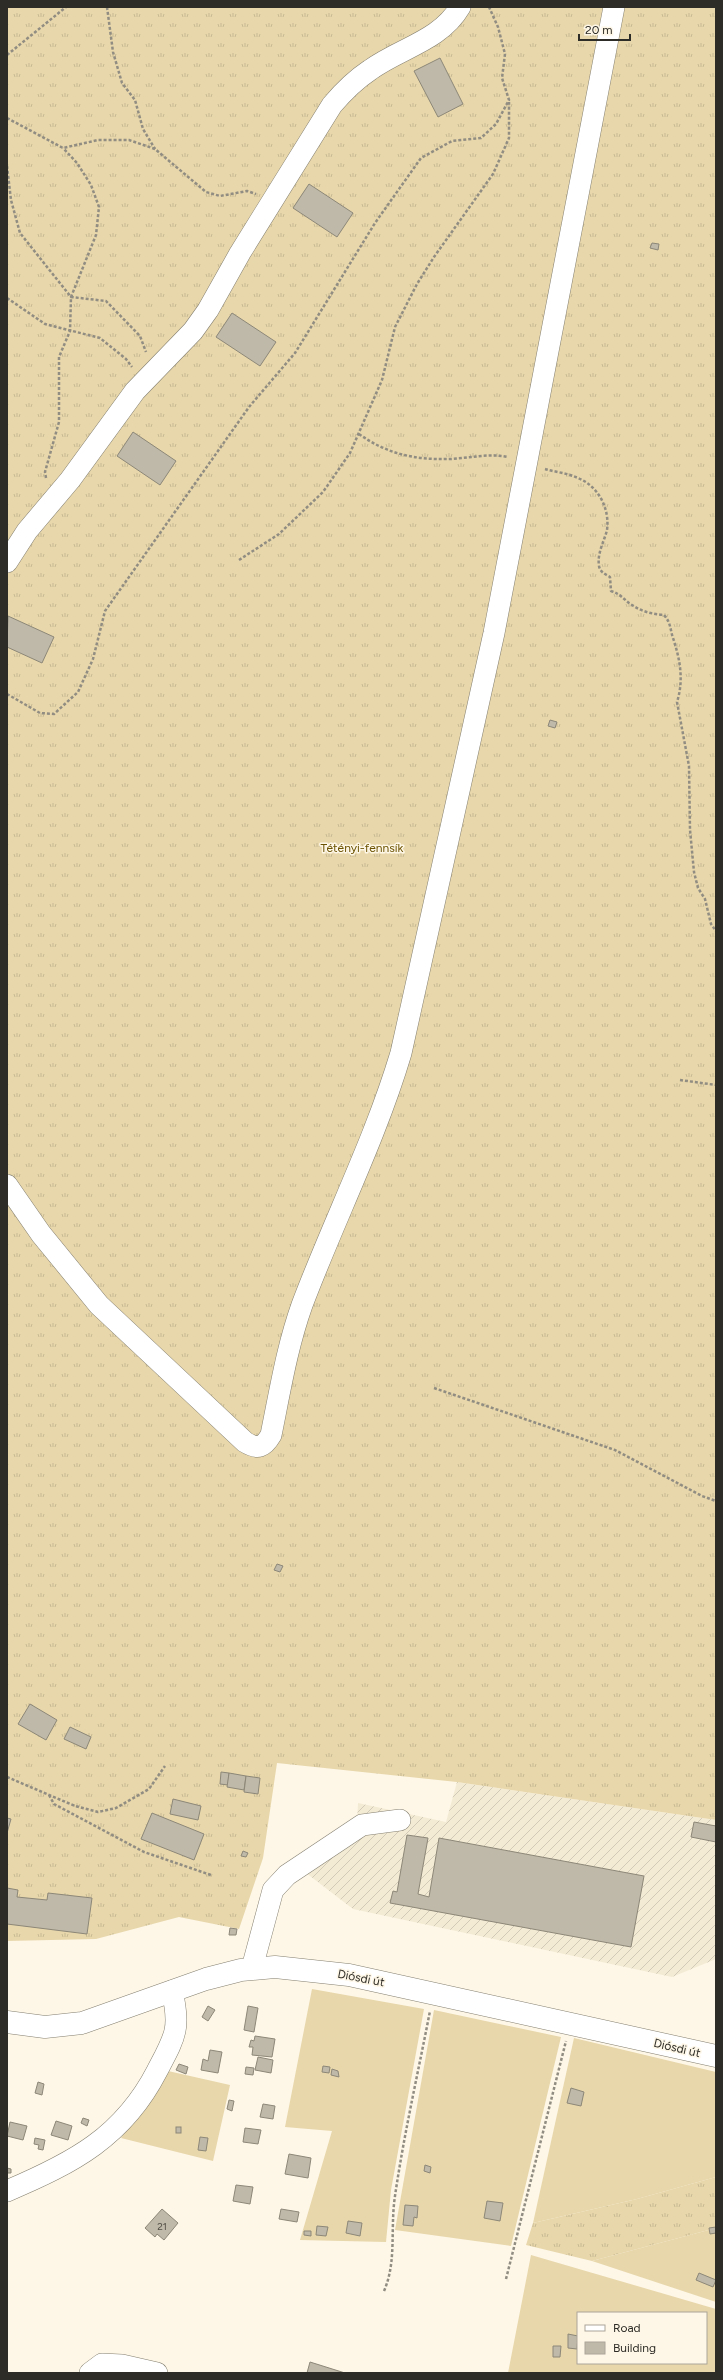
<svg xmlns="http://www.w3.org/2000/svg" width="723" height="2380" font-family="Figtree,sans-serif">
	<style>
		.industrial { fill: url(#industrial-furrows) }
		.grass { fill: url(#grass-tufts) }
		.garden { fill: #e8d7ab; fill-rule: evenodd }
		.building { fill: #bfb9a9; stroke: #8c8778 }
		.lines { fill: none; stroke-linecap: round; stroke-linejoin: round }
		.minor-casing { stroke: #847f70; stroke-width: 22 }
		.major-casing { stroke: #847f70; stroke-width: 23 }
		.path { stroke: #918d82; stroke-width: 2.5; stroke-dasharray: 3 2; stroke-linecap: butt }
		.minor { stroke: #fff; stroke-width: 21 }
		.major { stroke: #fff; stroke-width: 22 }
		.labels { text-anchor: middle; stroke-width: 3; stroke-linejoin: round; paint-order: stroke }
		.number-label { font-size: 10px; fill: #524f47 }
		.park-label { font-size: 12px; fill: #6b5200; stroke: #fef7e7 }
		.street-label { font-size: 12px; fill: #2e2c26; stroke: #fef7e7 }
	</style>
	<defs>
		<pattern id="industrial-furrows" width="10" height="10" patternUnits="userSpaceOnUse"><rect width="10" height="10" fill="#f4ebd4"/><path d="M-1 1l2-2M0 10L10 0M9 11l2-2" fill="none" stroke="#d2cab6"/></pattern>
		<pattern id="grass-tufts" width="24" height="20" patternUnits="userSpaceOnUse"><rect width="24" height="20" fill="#e8d7ab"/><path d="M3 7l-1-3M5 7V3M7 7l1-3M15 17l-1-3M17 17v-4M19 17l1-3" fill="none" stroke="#c7b993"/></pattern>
	</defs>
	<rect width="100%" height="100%" fill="#fef7e7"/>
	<polygon class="industrial" points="457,1782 716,1820 716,1959 672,1977 353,1909 297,1866 357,1822 358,1803 446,1822"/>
	<g class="grass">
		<polygon points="7,7 716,7 716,1820 457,1782 277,1763 263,1858 239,1929 179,1917 96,1939 7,1941"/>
		<polygon points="716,2177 716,2228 592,2261 526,2245 533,2223 637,2199"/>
	</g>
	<g class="garden">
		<polygon points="312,1989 424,2009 391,2190 386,2242 300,2240 332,2131 285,2127"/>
		<polygon points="434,2010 561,2037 511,2246 395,2230"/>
		<polygon points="574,2038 716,2072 716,2177 637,2199 533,2223"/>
		<polygon points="168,2071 230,2085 213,2161 121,2138"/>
		<polygon points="716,2228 716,2302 592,2261"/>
		<path d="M531,2255L716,2309V2373H508ZM578,2313H706V2363H578Z"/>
	</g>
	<g class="building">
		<polygon points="440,58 463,104 438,117 414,71"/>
		<polygon points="309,184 353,213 337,237 293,208"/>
		<polygon points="652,243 659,244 658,250 650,248"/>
		<polygon points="232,313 276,342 260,366 216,337"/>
		<polygon points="133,432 176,461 160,485 117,456"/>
		<polygon points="8,616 54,637 42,663 7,647"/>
		<polygon points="550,720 557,722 555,728 548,726"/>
		<polygon points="277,1564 283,1566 280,1572 274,1570"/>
		<polygon points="30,1704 57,1720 46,1740 18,1724"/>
		<polygon points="70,1727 91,1737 86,1749 64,1739"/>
		<polygon points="221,1772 229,1773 228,1785 220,1784"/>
		<polygon points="229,1773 246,1776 244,1790 227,1787"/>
		<polygon points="246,1776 260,1778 258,1794 244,1792"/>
		<polygon points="173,1799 201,1806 198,1820 170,1814"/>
		<polygon points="152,1813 204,1834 194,1860 141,1839"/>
		<polygon points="7,1818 11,1819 7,1833"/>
		<polygon points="694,1822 716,1826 716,1842 691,1837"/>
		<polygon points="407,1835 428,1838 418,1894 429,1897 439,1838 644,1876 631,1947 390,1903 393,1891 397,1892"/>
		<polygon points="243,1851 248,1853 246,1857 241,1856"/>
		<polygon points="7,1888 18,1890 17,1897 47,1900 48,1893 92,1898 87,1934 7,1924"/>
		<polygon points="230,1928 237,1929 236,1935 229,1935"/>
		<polygon points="208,2006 215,2010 208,2021 202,2017"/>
		<polygon points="248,2006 258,2008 254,2032 244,2030"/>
		<polygon points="255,2036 275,2039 272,2057 252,2055 253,2047 249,2047 251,2040 254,2041"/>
		<polygon points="210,2050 222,2052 218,2073 201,2070 203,2059 208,2061"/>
		<polygon points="258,2057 273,2060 271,2073 255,2070"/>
		<polygon points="179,2064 188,2067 186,2074 176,2070"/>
		<polygon points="323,2066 330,2067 329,2073 322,2072"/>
		<polygon points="246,2067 254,2068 253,2075 245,2074"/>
		<polygon points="332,2069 338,2071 339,2077 331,2075"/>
		<polygon points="38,2082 44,2084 42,2095 35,2093"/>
		<polygon points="571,2088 584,2092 581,2106 567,2103"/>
		<polygon points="229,2100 234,2101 232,2111 227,2109"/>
		<polygon points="263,2104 275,2106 273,2119 260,2117"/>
		<polygon points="83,2118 89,2120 87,2126 81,2123"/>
		<polygon points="56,2121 72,2126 68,2140 51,2135"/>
		<polygon points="10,2122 27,2126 23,2140 7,2136"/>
		<rect x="176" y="2127" width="5" height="6"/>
		<polygon points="245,2128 261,2130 258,2144 243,2142"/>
		<polygon points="200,2137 208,2138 206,2151 198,2150"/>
		<polygon points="35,2138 45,2140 43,2150 38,2149 39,2145 34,2144"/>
		<polygon points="289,2154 311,2158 308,2178 285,2174"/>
		<polygon points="425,2165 431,2167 430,2173 424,2171"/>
		<polygon points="7,2168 11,2169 11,2173 7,2173"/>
		<polygon points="236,2185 253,2187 250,2204 233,2201"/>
		<polygon points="487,2201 503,2203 500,2221 484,2218"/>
		<polygon points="405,2205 418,2206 417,2218 414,2217 413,2226 403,2225"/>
		<polygon points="162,2209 178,2223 164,2240 157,2234 155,2237 145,2228"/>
		<polygon points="281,2209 299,2212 297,2222 279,2219"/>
		<polygon points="348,2221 362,2223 360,2236 346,2233"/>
		<polygon points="317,2226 328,2227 326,2236 316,2235"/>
		<polygon points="716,2227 716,2233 710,2234 709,2228"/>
		<polygon points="304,2231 311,2231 311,2236 304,2235"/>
		<polygon points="699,2273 716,2280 713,2287 696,2280"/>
		<polygon points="568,2334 578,2336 577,2349 568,2348"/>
		<polygon points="553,2346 561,2346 560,2357 553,2357"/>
		<polygon points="310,2362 345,2373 307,2373"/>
	</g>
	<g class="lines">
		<defs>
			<g id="minor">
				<path d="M7,562L27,531L70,480L135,391L193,331L208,310L240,253L332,105C343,92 355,80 370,70C400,48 440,41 460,7"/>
				<path d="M7,1185L41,1234L99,1305L245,1442C258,1450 264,1447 271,1435C280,1391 287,1347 302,1305C334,1220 375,1140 401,1053L494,633L614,7"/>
				<polyline points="252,1968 273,1890 287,1875 362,1825 400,1820"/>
				<path d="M7,2191C73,2163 123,2137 157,2071C175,2037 181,2029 172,1991"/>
				<polyline points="90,2373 102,2364 122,2365 157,2373"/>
			</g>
			<polyline id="major" points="7,2022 45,2027 82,2023 206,1979 241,1970 275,1967 349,1975 716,2056"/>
		</defs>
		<use href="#minor" class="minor-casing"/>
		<use href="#major" class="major-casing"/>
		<g class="path">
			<polyline points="107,7 113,52 122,83 135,100 143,129 155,149"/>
			<polyline points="7,55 66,7"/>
			<polyline points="7,118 63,148 98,140 129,140 155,149 206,192 220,196 247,191 256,194"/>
			<polyline points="7,166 11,200 20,233 71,297 106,301 140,336 146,352"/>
			<polyline points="7,298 45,324 100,338 126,359 132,367"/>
			<path d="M359,434C387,454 415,460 450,459C470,458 489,453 508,457"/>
			<path d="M545,469C555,472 567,473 578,478C598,486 610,508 607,530C604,542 597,553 599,566C600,572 605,574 610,577L611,591C621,594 624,600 632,605C642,612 653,614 664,615C671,623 670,629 673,638C680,659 684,680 677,702L689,766L690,830L694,872L698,888L705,899L711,924L716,931"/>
			<polyline points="46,478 45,472 59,422 59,357 70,331 71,297 96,235 99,207 91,185 77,163 63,148"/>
			<polyline points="239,560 279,534 323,492 350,453 382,380 395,327 417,284 434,257 493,174 509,138 509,102"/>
			<polyline points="7,694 40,713 54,714 78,692 93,659 105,611 249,407 295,353 375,223 421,158 452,141 481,138 496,124 509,100 502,78 505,54 498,27 489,7"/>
			<polyline points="680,1080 716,1085"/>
			<polyline points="434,1388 615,1450 702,1496 716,1501"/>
			<polyline points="7,1777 75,1806 98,1812 116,1808 149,1789 165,1766"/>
			<polyline points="49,1795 54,1804 144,1852 211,1875"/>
			<polyline points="506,2279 566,2041"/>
			<path d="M384,2291C397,2261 390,2229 395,2196C404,2134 418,2073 430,2011"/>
		</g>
		<use href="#minor" class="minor"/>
		<use href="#major" class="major"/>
	</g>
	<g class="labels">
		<g class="number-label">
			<text x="162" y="2230">21</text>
		</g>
		<g class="park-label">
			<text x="362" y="852">Tétényi-fennsík</text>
		</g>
		<g class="street-label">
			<text transform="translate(361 1978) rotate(11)" y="4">Diósdi út</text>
			<text transform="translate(677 2048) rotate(13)" y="4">Diósdi út</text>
		</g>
	</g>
	<rect width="723" height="2380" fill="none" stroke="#2e2c26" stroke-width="16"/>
	<rect x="577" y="2312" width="130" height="52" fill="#fef7e7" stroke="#aba69a"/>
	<rect x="585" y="2325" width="20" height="6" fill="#ffffff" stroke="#aba69a"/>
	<text x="613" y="2332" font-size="12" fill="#2e2c26">Road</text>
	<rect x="585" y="2342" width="20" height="12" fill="#bfb9a9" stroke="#aba69a"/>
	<text x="613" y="2352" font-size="12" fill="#2e2c26">Building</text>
	<path d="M579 34v6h51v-6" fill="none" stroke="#2e2c26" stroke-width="2"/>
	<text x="585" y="34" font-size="12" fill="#2e2c26" stroke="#fef7e7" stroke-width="3" paint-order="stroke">20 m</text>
</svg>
